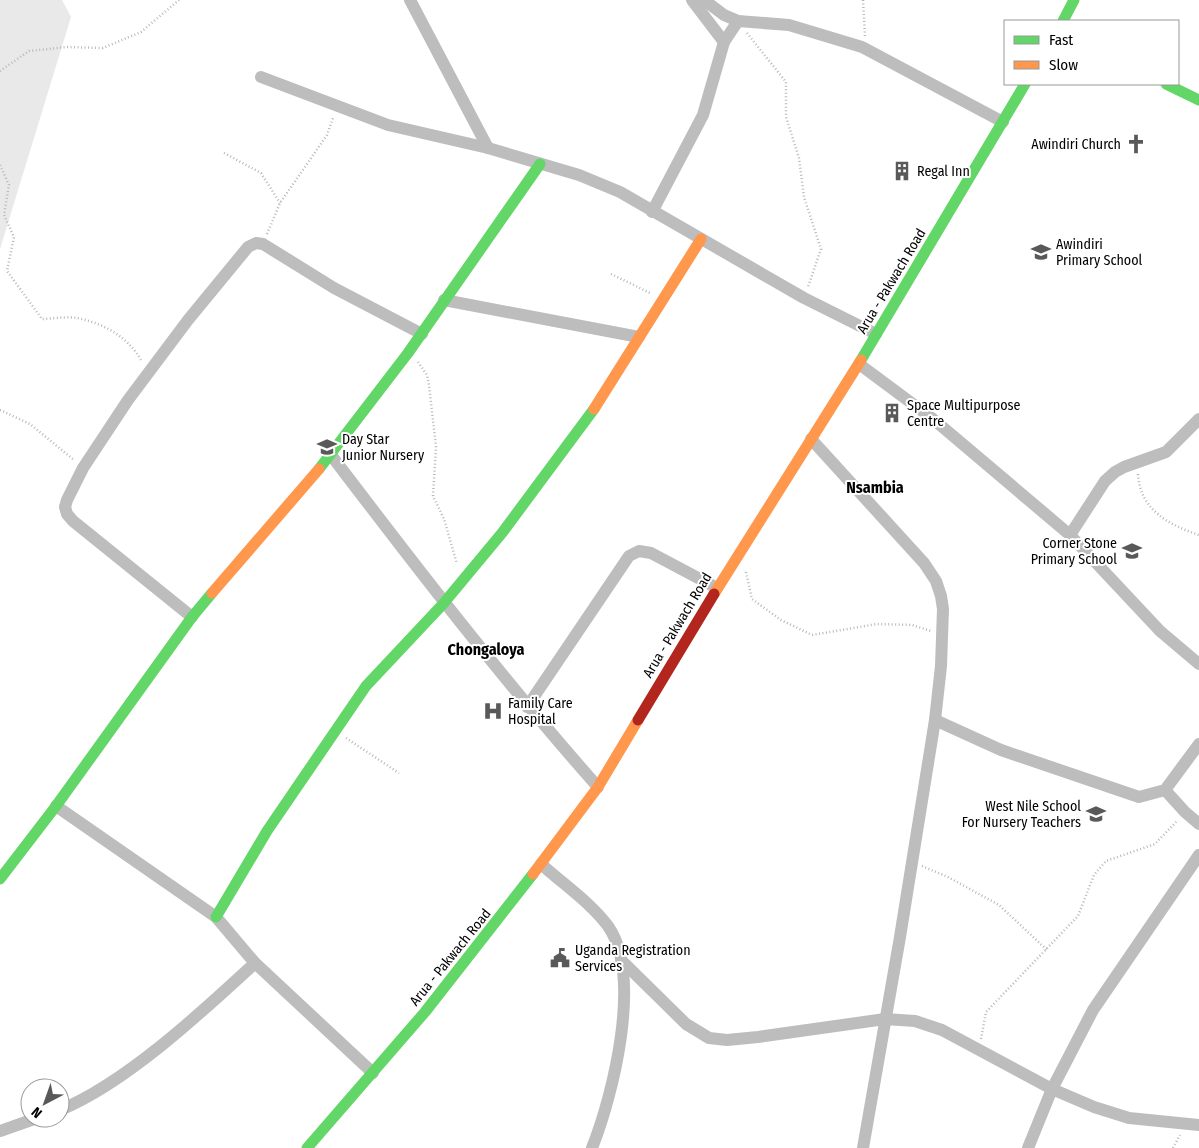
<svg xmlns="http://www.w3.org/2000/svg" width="1199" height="1148" font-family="'Fira Sans Condensed',sans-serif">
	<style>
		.green { fill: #e9e9e9 }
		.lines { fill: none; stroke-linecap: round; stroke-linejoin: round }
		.path { stroke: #b8b8b8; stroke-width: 2.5; stroke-dasharray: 1 2.5; stroke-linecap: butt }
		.street { stroke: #bdbdbd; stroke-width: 12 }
		.fast { stroke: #63d668; stroke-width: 11 }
		.slow { stroke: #ff974d; stroke-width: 11 }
		.jam { stroke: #b3261e; stroke-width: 11 }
		.labels { text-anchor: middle; stroke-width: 4; stroke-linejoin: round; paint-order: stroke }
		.poi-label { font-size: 14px; fill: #000; stroke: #fff; text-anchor: start }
		.street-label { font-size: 14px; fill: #000; stroke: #fff }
		.quarter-label { font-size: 16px; font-weight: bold; fill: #000; stroke: #fff }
	</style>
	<rect width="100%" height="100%" fill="#fff"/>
	<polygon class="green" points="0,0 62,0 71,17 0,249"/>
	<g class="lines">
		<g class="path">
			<polyline points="863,0 865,36"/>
			<polyline points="747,33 786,82 786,117 799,158 804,197 821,249 808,287"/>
			<polyline points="0,71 29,51 66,47 103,48 141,32 179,0"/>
			<polyline points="224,153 261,173 280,203"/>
			<path d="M0,165L9,185L4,215L14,237L7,271L42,319C52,319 66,316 77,318C103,323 129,337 142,362"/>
			<polyline points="267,234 280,203 327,135 333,118"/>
			<polyline points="611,274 650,293"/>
			<polyline points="418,362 427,375 429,385 436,447 433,496 444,519 457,564"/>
			<polyline points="0,410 30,424 74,460"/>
			<path d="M1138,474C1140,510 1169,525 1199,535"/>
			<polyline points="746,572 752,599 781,620 812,635 877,624 912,625 931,631"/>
			<polyline points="346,738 399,773"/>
			<polyline points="922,866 948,877 999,905 1047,950"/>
			<polyline points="981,1039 986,1012 1078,916 1094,875 1106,861 1155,844 1177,821"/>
			<polyline points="1173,1148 1180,1135"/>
		</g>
		<g class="street">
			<polyline points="410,0 488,148"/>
			<polyline points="692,0 724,42"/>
			<polyline points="704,0 724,15 738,21 789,25 862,47 1003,122"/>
			<polyline points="261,77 388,125 488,148 579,175 620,192 804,298 876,334"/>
			<polyline points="652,212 703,115 724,42 738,21"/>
			<polyline points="444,300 639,337"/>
			<polyline points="859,364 933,419 1070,535 1160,631 1199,664"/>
			<polyline points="811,439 924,563 936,581 941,596 943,609 941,666 935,720 900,937 863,1148"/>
			<path d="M331,455C417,568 503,680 598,787"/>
			<polyline points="1070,535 1105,481 1115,472 1124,467 1166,452 1199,419"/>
			<polyline points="192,617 73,521 67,514 65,507 67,500 83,468 128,400 188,320 248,247 256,243 263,244 334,288 422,334"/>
			<polyline points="527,707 629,556 639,551 651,553 717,588"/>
			<polyline points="935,720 1001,750 1139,797 1165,790 1199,744"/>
			<polyline points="1165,790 1185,812 1199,824"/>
			<polyline points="56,806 216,917 255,963 373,1073"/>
			<path d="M541,864C563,884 590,902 608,926C643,976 613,1095 592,1148"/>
			<polyline points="621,960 686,1024 709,1038 727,1040 758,1037 885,1019 915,1021 942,1030 1052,1089 1094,1107 1129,1118 1199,1125"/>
			<path d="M60,1110C126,1083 203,1011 255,963"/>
			<polyline points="0,1131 37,1118"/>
			<polyline points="1028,1148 1052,1089 1093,1010 1199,855"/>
		</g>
		<g class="fast">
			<polyline points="1063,21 1074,0"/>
			<polyline points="1166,84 1199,100"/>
			<polyline points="861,360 1025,84"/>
			<polyline points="319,469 408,353 540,164"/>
			<polyline points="0,879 56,806 192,617 212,593"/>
			<polyline points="216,917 267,831 366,686 443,604 502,533 594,409"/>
			<polyline points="307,1148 425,1012 533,874"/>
		</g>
		<g class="slow">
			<polyline points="594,409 701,239"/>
			<polyline points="212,593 319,469"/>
			<polyline points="714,594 861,360"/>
			<polyline points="533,874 598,787 638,720"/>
		</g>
		<polyline class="jam" points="638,720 714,594"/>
	</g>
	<defs>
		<symbol id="church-bare" viewBox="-9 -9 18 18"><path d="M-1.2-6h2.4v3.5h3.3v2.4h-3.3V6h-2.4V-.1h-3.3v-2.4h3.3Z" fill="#595959" stroke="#fff" stroke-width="2.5" paint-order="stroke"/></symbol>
		<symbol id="building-bare" viewBox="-9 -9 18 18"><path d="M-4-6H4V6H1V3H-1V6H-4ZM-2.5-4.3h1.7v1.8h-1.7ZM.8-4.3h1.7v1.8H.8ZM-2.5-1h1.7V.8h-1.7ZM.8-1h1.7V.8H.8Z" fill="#595959" stroke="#fff" stroke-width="2.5" paint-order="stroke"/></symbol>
		<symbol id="school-bare" viewBox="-9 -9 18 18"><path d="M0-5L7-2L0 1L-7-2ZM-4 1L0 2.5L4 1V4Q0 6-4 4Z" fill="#595959" stroke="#fff" stroke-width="2.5" paint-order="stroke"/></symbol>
		<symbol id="hospital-bare" viewBox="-9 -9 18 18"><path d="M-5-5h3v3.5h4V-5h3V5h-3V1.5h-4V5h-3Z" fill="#595959" stroke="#fff" stroke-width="2.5" paint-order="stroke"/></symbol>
		<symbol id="university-bare" viewBox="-9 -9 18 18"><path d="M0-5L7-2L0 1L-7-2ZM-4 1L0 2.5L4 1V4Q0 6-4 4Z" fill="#595959" stroke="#fff" stroke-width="2.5" paint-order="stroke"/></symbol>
		<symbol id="civic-bare" viewBox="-9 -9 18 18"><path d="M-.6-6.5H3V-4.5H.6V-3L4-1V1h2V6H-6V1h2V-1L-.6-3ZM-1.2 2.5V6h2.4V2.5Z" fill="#595959" stroke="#fff" stroke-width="2.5" paint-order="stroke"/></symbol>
	</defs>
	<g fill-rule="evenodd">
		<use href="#church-bare" x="1122" y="130" width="28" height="28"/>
		<use href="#building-bare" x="888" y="157" width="28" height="28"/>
		<use href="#school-bare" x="1027" y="238" width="28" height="28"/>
		<use href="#building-bare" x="878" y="399" width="28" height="28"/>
		<use href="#school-bare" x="313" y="433" width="28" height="28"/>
		<use href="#school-bare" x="1118" y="537" width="28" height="28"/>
		<use href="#hospital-bare" x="479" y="697" width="28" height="28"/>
		<use href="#university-bare" x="1082" y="800" width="28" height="28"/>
		<use href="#civic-bare" x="546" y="944" width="28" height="28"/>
	</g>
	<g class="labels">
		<g class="poi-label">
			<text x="1121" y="149" text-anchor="end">Awindiri Church</text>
			<text x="917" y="176">Regal Inn</text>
			<text x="1056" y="249">Awindiri<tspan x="1056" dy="16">Primary School</tspan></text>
			<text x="907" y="410">Space Multipurpose<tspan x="907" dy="16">Centre</tspan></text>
			<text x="342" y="444">Day Star<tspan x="342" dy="16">Junior Nursery</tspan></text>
			<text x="1117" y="548" text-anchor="end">Corner Stone<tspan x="1117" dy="16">Primary School</tspan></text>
			<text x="508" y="708">Family Care<tspan x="508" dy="16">Hospital</tspan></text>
			<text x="1081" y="811" text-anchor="end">West Nile School<tspan x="1081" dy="16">For Nursery Teachers</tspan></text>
			<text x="575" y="955">Uganda Registration<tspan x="575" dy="16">Services</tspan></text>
		</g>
		<g class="street-label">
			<text transform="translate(891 281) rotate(-59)" y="5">Arua - Pakwach Road</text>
			<text transform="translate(677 625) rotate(-59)" y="5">Arua - Pakwach Road</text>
			<text transform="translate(450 957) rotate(-51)" y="5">Arua - Pakwach Road</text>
		</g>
		<g class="quarter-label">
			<text x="875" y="493">Nsambia</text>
			<text x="486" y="655">Chongaloya</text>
		</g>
	</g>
	<rect x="1004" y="20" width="175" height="65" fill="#ffffff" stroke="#999999"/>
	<rect x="1014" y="36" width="25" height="8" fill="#63d668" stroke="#999999"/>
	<text x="1049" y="45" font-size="15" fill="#000000">Fast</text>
	<rect x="1014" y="61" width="25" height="8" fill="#ff974d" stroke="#999999"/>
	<text x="1049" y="70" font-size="15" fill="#000000">Slow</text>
	<g transform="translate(45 1103) rotate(221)"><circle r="24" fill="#ffffff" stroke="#999999"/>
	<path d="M0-4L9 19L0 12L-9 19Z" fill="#595959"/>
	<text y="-8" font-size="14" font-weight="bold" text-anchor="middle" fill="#000000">N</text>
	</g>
</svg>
